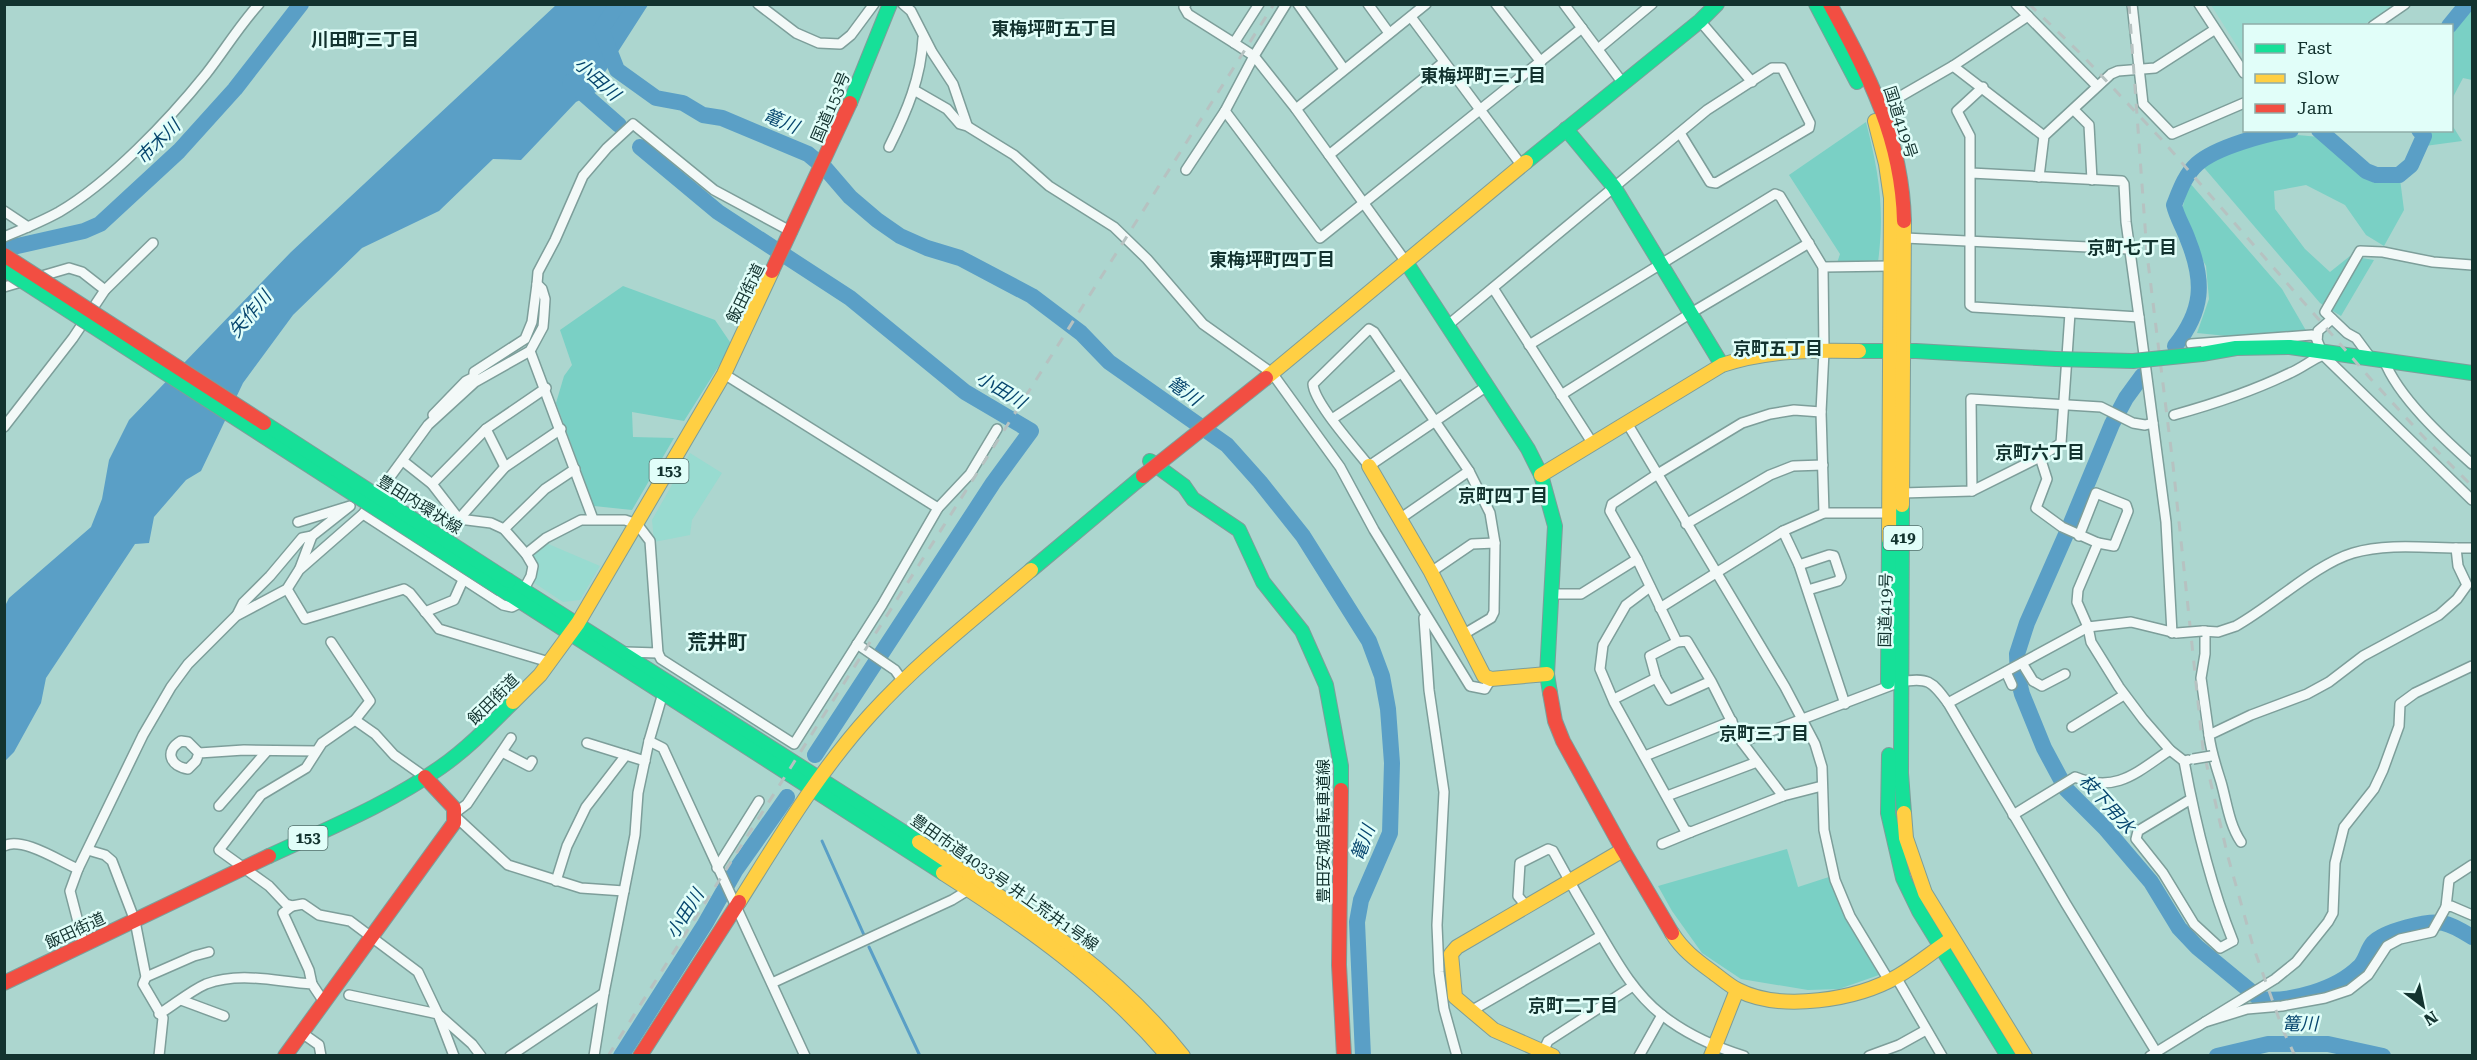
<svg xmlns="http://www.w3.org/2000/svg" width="2477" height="1060" font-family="'Roboto Serif','Noto Sans JP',serif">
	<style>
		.built { fill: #98dbd0 }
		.green { fill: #7ad0c5 }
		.water { fill: #5a9fc6 }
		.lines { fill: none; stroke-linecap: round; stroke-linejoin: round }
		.stream { stroke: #5a9fc6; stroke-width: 3 }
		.river { stroke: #5a9fc6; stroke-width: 16 }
		.street-casing { stroke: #7d9e9a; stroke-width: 12 }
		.fast-casing { stroke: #7d9e9a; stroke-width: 16 }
		.slow-casing { stroke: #7d9e9a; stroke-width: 16 }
		.jam-casing { stroke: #7d9e9a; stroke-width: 16 }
		.street { stroke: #f3f9f8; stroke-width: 9 }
		.fast { stroke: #16e098; stroke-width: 14 }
		.slow { stroke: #ffcf43; stroke-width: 14 }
		.jam { stroke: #f24e42; stroke-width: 14 }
		.rail { stroke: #b6c2c1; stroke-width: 3; stroke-dasharray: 10 10; stroke-linecap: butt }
		.street-bridge-casing { stroke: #7d9e9a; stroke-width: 12; stroke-linecap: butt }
		.fast-bridge-casing { stroke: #7d9e9a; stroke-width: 16; stroke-linecap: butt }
		.jam-bridge-casing { stroke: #7d9e9a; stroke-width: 16; stroke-linecap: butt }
		.street-bridge { stroke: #f3f9f8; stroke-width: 9 }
		.fast-bridge { stroke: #16e098; stroke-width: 14 }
		.jam-bridge { stroke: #f24e42; stroke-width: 14 }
		.labels { text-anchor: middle; stroke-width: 5; stroke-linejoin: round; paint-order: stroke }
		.shield { fill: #e1fef9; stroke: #51706c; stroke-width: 1.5 }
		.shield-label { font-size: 15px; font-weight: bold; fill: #13332f }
		.street-label { font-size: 16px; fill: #13332f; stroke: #e1fef9 }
		.neighbourhood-label { font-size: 18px; font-weight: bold; fill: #13332f; stroke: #e1fef9 }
		.water-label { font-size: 18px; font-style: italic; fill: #07466e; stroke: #e1fef9 }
		.quarter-label { font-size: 20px; font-weight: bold; fill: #13332f; stroke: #e1fef9 }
	</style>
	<rect width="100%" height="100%" fill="#acd6cf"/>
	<g class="built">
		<polygon points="2211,5 2395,5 2363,25 2244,26 2244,57"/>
		<polygon points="690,453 722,473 692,520 690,535 654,542 652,520"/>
		<polygon points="546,543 600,566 580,600 563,602 533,582 538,570 533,555"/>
	</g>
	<g class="green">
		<polygon points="2462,4 2472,5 2472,80 2463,78 2452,99 2452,26 2445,25"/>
		<path d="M1866,122C1879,173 1885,209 1878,262L1837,263L1840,254L1789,175Z"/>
		<polygon points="2452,125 2462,141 2425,146 2417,131 2452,130"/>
		<polygon points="2287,134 2319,137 2374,183 2400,179 2404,210 2384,246 2366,235 2345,205 2306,185 2274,191 2275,209 2305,249 2330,272 2350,256 2374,260 2341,316 2320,303 2200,163 2240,146"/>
		<polygon points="2189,182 2282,289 2308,334 2227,336 2197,333 2209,299 2206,266 2180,218"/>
		<polygon points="623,286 715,320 732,345 684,421 632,412 633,437 674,438 632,510 594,506 556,403 564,376 572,365 560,330"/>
		<polygon points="1787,849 1798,887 1832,876 1842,911 1879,975 1839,989 1808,990 1741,979 1702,953 1672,911 1658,886"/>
	</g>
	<polygon class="water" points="556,5 648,5 605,72 596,92 576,102 521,160 493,159 439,211 362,248 293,315 243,383 201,471 186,480 154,517 149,543 135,544 46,678 41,703 14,752 5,761 5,606 9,598 91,527 102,499 109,460 129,420 291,252"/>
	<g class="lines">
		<g class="stream">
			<polyline points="822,841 864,935"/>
			<polyline points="869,947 920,1056"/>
		</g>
		<g class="river">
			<polyline points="618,4 601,29 617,70 656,98 683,103 703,115 722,118 808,154 825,168 850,197 877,220 900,236 927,248 960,258 1032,296 1081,333 1109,362 1227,445 1260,482 1303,536 1369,641 1382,676 1388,709 1392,763 1390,833 1361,900 1357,922 1363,1056"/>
			<polyline points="2449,26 2467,4"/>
			<polyline points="570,82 619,125"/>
			<polyline points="2319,130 2366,171 2376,175 2399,175 2411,165 2424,136 2419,130"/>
			<polyline points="640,147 718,212 850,298 965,392 1031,431 993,483 815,755"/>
			<polyline points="4,249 84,231 100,224 179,151 235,89 301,4"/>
			<path d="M2175,346C2203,311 2205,282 2188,240C2184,228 2177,218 2174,205C2180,190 2185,175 2197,164C2216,147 2265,134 2291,130"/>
			<path d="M2142,376L2126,398L2112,424L2071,523L2027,623L2017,654L2018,678L2022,694L2044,748L2066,789L2105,828L2151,882L2179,928L2197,947L2260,999C2291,1003 2337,989 2359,967C2366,961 2367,950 2373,943C2384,931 2428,920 2443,923C2453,925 2464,932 2472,937"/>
			<polyline points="621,1056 705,924 735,871 787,797"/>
			<polyline points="2217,1056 2268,1044 2328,1044 2383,1056"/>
		</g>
		<defs>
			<g id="street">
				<polyline points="758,4 796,33 819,43 840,44 851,35 874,4"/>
				<polyline points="903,4 911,11 932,52 953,84 967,125"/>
				<polyline points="1186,4 1184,7 1188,14 1234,43 1259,4"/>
				<polyline points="1298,4 1344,69"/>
				<polyline points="1368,4 1389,33"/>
				<polyline points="1496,4 1541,62"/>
				<polyline points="1564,4 1622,82"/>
				<polyline points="2016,4 2097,86"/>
				<polyline points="2132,4 2143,104 2172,134 2244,103"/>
				<polyline points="2199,4 2244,73"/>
				<polyline points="1411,17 1522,166"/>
				<polyline points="1700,21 1752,82"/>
				<polyline points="2373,26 2405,4"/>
				<polyline points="1234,43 1254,56 1296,109 1406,262"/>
				<polyline points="1598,49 1652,4"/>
				<polyline points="1953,66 2044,136"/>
				<polyline points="914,90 947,109 960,124 967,126 1014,155 1049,186 1114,227 1147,259 1203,324 1272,373 1340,467 1374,530 1470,686 1485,689 1491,679"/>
				<polyline points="1882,107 1953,66 2028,16"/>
				<polyline points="1296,109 1426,4"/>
				<polyline points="2074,110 2089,125 2092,180"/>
				<polyline points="1225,111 1320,238 1582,28"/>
				<path d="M889,147C907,111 921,78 923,38"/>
				<polyline points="1329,155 1444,62"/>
				<polyline points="1186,170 1225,111 1254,56 1286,4"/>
				<polyline points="1971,173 2122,181 2124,184 2126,222 2139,317 1973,307 1970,305 1970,136 1957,111 1983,87"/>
				<polyline points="2039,177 2044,136 2111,74 2118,71 2155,68 2214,30"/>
				<polyline points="4,211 28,227"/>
				<path d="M4,237C23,229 41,222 59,212C110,182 169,120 206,74C224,51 239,26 259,4"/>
				<polyline points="1905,238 2129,249"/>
				<polyline points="1823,267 1891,266"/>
				<polyline points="4,287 69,268 82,272 105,290"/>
				<polyline points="1493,288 1593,444"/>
				<polyline points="2139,317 2153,423"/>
				<polyline points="2332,319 2318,331 2317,340 2323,355 2472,500"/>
				<polyline points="1448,325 1707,110 1772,68 1782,68 1810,123 1809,128 1716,183 1710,182 1680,133"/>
				<polyline points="2191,344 2312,335 2317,338"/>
				<polyline points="1529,345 1775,194 1780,196 1823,267 1824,351 1821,412 1824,513"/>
				<polyline points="530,351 593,519"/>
				<polyline points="2370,357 2356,338 2347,333 2325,312 2360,251 2383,252 2433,262 2472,265"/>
				<path d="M2384,360C2398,397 2444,439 2472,464"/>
				<polyline points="724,374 938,508"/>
				<polyline points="1561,395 1691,313 1809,243"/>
				<polyline points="433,415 466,381 474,377 474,372 525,339 532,322 537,284"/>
				<path d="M2174,415C2214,404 2253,391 2290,373C2302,368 2311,360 2323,355"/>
				<polyline points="1332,419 1401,373"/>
				<polyline points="1627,423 1785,687 1815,744 1822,767 1824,830 1835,880 1850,916 1888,979"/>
				<polyline points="4,427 73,338 105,290 153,243"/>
				<polyline points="486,429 505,467"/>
				<polyline points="2040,457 2047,479 2036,508 2062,527 2098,543 2078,590 2077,602 2088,627 2091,642 2119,687 2143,719 2170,750 2184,761 2188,760"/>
				<polyline points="403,461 432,484 459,519 491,523 504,529 526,554 533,566 531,576 524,589"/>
				<polyline points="432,484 486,429 546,388"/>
				<polyline points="1972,491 1971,399 2101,407 2133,423 2145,425 2153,423 2166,522 2172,633"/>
				<polyline points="1902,493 1972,491 2040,457 2061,443 2070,313"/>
				<polyline points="363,514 503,605 512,607 522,602"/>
				<polyline points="1401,518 1469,471"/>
				<polyline points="459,519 505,467 561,429"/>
				<polyline points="298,522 350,506 312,536 300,568"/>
				<polyline points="1686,524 1770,475 1793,466 1823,465"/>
				<polyline points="504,529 545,489 575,469"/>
				<polyline points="1783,531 1799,565 1845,704"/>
				<polyline points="2079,536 2096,493 2126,505 2128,511 2114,546 2098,543"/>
				<polyline points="526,554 546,538 581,520 625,520 637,524 650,541 658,653 625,652"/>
				<polyline points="1799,565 1829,555 1834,556 1841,577 1838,581 1808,590"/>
				<polyline points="1431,572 1472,544 1495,543"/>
				<polyline points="1650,587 1626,605 1603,645 1600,669 1614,702 1685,830 1691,832 1783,796 1822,786"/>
				<polyline points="287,589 305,619 404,589 410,593 439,629 549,662"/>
				<polyline points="1552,594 1581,594 1637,559"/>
				<polyline points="1660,608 1783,531 1824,513 1888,513"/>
				<polyline points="425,612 454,600 463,580"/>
				<polyline points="237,615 243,603 270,576 302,538 312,536"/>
				<polyline points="1424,618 1429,690 1444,792 1437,925 1439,972 1444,1009 1457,1056"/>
				<path d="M2202,631L2218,632L2236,626C2272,606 2316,564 2353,553C2390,542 2434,549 2472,548"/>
				<polyline points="2205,631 2205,654 2201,678 2209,735"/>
				<path d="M1464,634L1491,618L1494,612L1495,543L1490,513L1469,471L1374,332L1369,329L1313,384C1314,403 1356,449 1369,466L1487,386"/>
				<polyline points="331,642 370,701 355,720 322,743 306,768 261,795 219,850 269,886 286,904 292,906 303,904 319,915 350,921 418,972 438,1014 472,1044 481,1056"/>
				<polyline points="1677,642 1637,559 1610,511 1612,504 1656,475 1742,423 1770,414 1794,410 1821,412"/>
				<polyline points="857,644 895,670 902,680"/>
				<polyline points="658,653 661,659 794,744 882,605 938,508 970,474 997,429"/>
				<polyline points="2022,663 2033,681 2042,686 2065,674"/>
				<polyline points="2006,672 2012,685"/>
				<polyline points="1711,681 1669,700 1656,678 1650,656 1677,642 1687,641 1711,681 1742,742 1783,796"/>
				<polyline points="1614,699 1656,678"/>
				<polyline points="1948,703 2088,627 2131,622 2176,633"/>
				<polyline points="355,720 375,734 394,755 425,777"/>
				<polyline points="2072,727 2124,695"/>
				<polyline points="649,741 663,748 805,1056"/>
				<path d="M1742,742L1900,682C1928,677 1932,681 1948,703L2066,904L2155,1050"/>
				<polyline points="587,743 645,761"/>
				<polyline points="502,752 529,766 532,761"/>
				<path d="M199,753L196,761L188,769C170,766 164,751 181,741L188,742L199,753L244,750L316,751"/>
				<polyline points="1645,756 1732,721"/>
				<path d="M2184,761C2195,821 2210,884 2233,941L2220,948L2194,924L2163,873L2136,839L2138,831L2191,799"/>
				<polyline points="1667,796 1757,762"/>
				<polyline points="219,806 267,751"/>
				<polyline points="455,813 467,804 511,738"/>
				<path d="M2013,815L2075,777C2116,794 2137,772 2170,750"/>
				<polyline points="455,816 508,865 581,888 624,891"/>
				<path d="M2241,842C2229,824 2227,803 2221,782C2216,766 2211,752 2209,735L2251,715L2307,694L2329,682L2363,656L2439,615L2457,599L2467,585L2458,566L2456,548"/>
				<polyline points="1662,844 1691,832"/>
				<path d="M4,846C22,836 61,862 78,869"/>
				<polyline points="88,850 105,855 112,861 135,921 146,977 143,984 163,1018 159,1056"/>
				<polyline points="717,868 759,801"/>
				<polyline points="556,881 567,846 586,807 626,755"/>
				<polyline points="292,906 283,913 309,970 312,984"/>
				<path d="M1526,906L1518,896L1520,863L1548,849L1553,851C1568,879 1584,907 1601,935C1618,964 1635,994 1662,1015C1686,1034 1715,1047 1744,1056"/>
				<polyline points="2446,907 2449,880 2472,865"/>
				<polyline points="84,945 70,891 78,869 143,735 171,687 188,664 236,616 287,589 299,570 363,514 428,425 475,382 530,351 543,327 544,315 545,299 542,289 537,284 538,272 555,240 583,176 607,148 633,124 714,190 792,232"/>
				<polyline points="146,977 194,956 209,952"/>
				<polyline points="1896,977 1942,1056"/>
				<polyline points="772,983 952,900 970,889"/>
				<polyline points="349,995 438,1014 454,1056"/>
				<polyline points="181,1000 224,1016"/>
				<polyline points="1471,1011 1601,936"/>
				<path d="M159,1014C174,1005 190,991 206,984C241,971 277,982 312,984L324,1002"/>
				<polyline points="2205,1022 2275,979 2296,962 2328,922 2333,913 2335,863 2344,827 2374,789 2383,770 2399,726 2400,704 2415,693 2472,666"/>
				<polyline points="302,1033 319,1045 321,1056"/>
				<polyline points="510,1056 604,993"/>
				<polyline points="594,1056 604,993 635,835 638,793 649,741 663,693"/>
				<polyline points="1541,1056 1548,1041 1633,986"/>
				<polyline points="1639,1056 1662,1015"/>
				<polyline points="1869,1056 1899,1045 1926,1030"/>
				<polyline points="2150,1056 2205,1022 2247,1009 2282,1006 2325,998 2349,990 2368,975 2387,946 2400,939 2432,932 2446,907 2451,906 2472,915"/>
			</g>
			<g id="fast">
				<polyline points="1816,4 1857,82"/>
				<polyline points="850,103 890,4"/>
				<polyline points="1566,129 1614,187 1722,365"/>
				<polyline points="1526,162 1700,21 1717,4"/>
				<polyline points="1406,262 1528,449 1541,475 1555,526 1547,674 1550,693"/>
				<polyline points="1859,351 1916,351 2056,359"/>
				<polyline points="2202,354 2236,348 2290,347 2472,373"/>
				<polyline points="1150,461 1184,486 1193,499 1239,530 1263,582 1302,631 1326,685 1341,766 1341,790"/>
				<polyline points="1902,505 1901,773 1904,813"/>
				<polyline points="1031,570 1143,476"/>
				<polyline points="509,581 919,842"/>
				<polyline points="501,589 943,873"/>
				<polyline points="1888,682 1889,539"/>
				<polyline points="1889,755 1888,813 1903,878 1919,911 2008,1056"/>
				<path d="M269,856C327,829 389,804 441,767C468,748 490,725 513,702"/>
			</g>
			<g id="slow">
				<polyline points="1875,121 1886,164 1891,198 1889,539"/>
				<polyline points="1266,378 1526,162"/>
				<polyline points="1369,466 1431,572 1484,676 1491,679 1547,674"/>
				<path d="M1541,475L1722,365C1767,350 1812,350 1859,351"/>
				<polyline points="1902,505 1904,221"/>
				<polyline points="513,702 540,675 578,623 724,374 772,271"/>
				<polyline points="1904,813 1906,838 1925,893 2025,1056"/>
				<path d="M919,842C1014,906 1111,965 1183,1056"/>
				<path d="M943,873C1026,926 1104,981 1168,1056"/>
				<path d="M739,902C780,837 819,771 871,714C919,661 976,617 1031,570"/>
				<path d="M1672,933C1683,951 1699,962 1715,974C1722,979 1730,986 1738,990C1781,1012 1857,1000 1898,976C1915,966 1931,953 1947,942"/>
				<polyline points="1553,1056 1494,1030 1455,997 1451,954 1457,947 1623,850"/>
				<polyline points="1711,1056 1737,990"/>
			</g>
			<g id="jam">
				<path d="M1830,4C1869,76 1902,138 1904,221"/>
				<polyline points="772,271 850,103"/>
				<polyline points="1550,693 1555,721 1563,741 1623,850 1672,933"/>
				<polyline points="1341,790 1339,965 1344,1056"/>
				<polyline points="4,983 269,856"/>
				<polyline points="285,1056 454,823 454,808 425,777"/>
				<polyline points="640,1056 739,902"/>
			</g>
		</defs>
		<use href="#street" class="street-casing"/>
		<use href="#fast" class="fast-casing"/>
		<use href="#slow" class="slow-casing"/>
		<use href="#jam" class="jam-casing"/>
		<use href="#street" class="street"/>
		<use href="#fast" class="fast"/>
		<use href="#slow" class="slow"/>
		<use href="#jam" class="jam"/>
		<g class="rail">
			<polyline points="2029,4 2081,54 2162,140 2369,377 2432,446 2472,486"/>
			<polyline points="2129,4 2147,254 2173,465 2203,749 2228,857 2253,946 2283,1030 2295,1056"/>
			<polyline points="608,1056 1274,4"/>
		</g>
		<defs>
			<g id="street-bridge">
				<polyline points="2177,633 2202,631"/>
				<polyline points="2193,759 2211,756"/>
			</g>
			<g id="fast-bridge">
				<polyline points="4,269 501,589"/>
				<polyline points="2056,359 2133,361 2202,354"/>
				<polyline points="264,423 509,581"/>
			</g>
			<g id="jam-bridge">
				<polyline points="4,255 264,423"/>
				<polyline points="1143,476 1266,378"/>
			</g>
		</defs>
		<use href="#street-bridge" class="street-bridge-casing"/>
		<use href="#fast-bridge" class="fast-bridge-casing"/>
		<use href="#jam-bridge" class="jam-bridge-casing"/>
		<use href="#street-bridge" class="street-bridge"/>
		<use href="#fast-bridge" class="fast-bridge"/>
		<use href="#jam-bridge" class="jam-bridge"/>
	</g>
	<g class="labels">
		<g class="shield">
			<rect x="649.5" y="459" width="39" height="24" rx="4.5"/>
			<rect x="1883.5" y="526" width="39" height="24" rx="4.5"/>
			<rect x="288.5" y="826" width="39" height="24" rx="4.5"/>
		</g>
		<g class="shield-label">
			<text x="669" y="476">153</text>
			<text x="1903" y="543">419</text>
			<text x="308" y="843">153</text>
		</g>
		<g class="street-label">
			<text transform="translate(830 107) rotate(-67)" y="6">国道153号</text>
			<text transform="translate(1901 122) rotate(72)" y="6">国道419号</text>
			<text transform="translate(745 293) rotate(-64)" y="6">飯田街道</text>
			<text transform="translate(420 504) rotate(32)" y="6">豊田内環状線</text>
			<text transform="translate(1885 610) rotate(-89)" y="6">国道419号</text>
			<text transform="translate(493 699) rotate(-45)" y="6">飯田街道</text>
			<text transform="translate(1323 831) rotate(-90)" y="6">豊田安城自転車道線</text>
			<text transform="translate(1005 882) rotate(35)" y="6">豊田市道4033号 井上荒井1号線</text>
			<text transform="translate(75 930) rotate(-25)" y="6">飯田街道</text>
		</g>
		<g class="neighbourhood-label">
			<text x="1054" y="35">東梅坪町五丁目</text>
			<text x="365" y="46">川田町三丁目</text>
			<text x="1483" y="82">東梅坪町三丁目</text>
			<text x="2132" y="254">京町七丁目</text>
			<text x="1272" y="266">東梅坪町四丁目</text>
			<text x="1778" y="355">京町五丁目</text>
			<text x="2040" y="459">京町六丁目</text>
			<text x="1503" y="502">京町四丁目</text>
			<text x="1764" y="740">京町三丁目</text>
			<text x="1573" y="1012">京町二丁目</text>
		</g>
		<g class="water-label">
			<text transform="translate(597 79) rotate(42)" y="6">小田川</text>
			<text transform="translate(781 121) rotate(23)" y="6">篭川</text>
			<text transform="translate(158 142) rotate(-45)" y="6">市木川</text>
			<text transform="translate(250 314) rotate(-50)" y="6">矢作川</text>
			<text transform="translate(1001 390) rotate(31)" y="6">小田川</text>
			<text transform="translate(1184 391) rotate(35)" y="6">篭川</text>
			<text transform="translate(2107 804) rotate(48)" y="6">枝下用水</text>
			<text transform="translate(1363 843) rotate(-70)" y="6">篭川</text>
			<text transform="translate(685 914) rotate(-58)" y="6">小田川</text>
			<text x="2300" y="1030">篭川</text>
		</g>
		<g class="quarter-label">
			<text x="717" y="649">荒井町</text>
		</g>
	</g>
	<rect width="2477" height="1060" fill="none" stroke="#13332f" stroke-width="12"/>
	<rect x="2243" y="24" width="210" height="108" fill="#e1fef9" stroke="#8fada8" stroke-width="1.5"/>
	<rect x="2255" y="44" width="30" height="9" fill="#16e098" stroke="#8fada8" stroke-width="1.5"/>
	<text x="2297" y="54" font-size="18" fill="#13332f">Fast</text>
	<rect x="2255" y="74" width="30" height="9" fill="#ffcf43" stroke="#8fada8" stroke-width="1.5"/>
	<text x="2297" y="84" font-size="18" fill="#13332f">Slow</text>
	<rect x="2255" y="104" width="30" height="9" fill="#f24e42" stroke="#8fada8" stroke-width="1.5"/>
	<text x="2297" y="114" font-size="18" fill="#13332f">Jam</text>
	<g transform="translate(2423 1006) rotate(148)" stroke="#e1fef9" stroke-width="4.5" paint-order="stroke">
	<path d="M0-4.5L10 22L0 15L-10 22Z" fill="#13332f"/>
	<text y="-9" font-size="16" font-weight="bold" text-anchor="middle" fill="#13332f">N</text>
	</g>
</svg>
